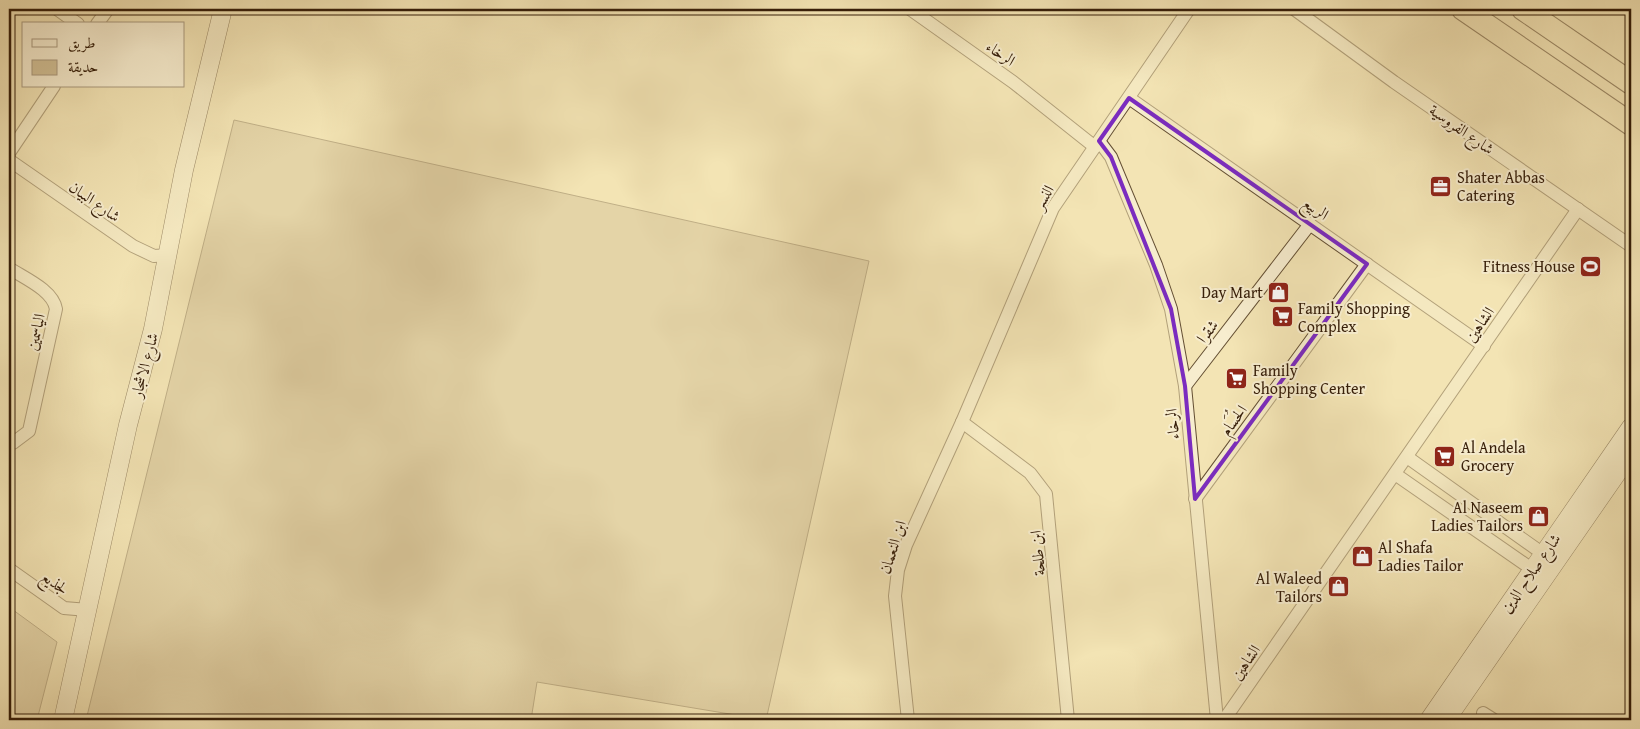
<svg xmlns="http://www.w3.org/2000/svg" width="1640" height="729" font-family="'Gentium Book Plus',Amiri,serif">
	<style>
		.green { fill: #d3c297; stroke: #847050 }
		.lines { fill: none; stroke-linecap: round; stroke-linejoin: round }
		.street-casing { stroke: #655034; stroke-width: 14 }
		.secondary-casing { stroke: #361e09; stroke-width: 19 }
		.highway-casing { stroke: #361e09; stroke-width: 24 }
		.street { stroke: #f7edce; stroke-width: 12 }
		.secondary { stroke: #f7edce; stroke-width: 18 }
		.highway { stroke: #f3e4b4; stroke-width: 22 }
		.marked { fill: none; stroke: #7b2cbf; stroke-width: 4; stroke-linejoin: round }
		.labels { text-anchor: middle; stroke-width: 4; stroke-linejoin: round; paint-order: stroke }
		.street-label { font-size: 16px; fill: #361e09; stroke: #f7edce }
		.poi-label { font-size: 16px; fill: #361e09; stroke: #f7edce; text-anchor: start }
	</style>
	<rect width="100%" height="100%" fill="#f3e4b4"/>
	<filter id="stains"><feTurbulence type="fractalNoise" baseFrequency=".004" numOctaves="4"/><feColorMatrix values="0 0 0 0 .2 0 0 0 0 .09 0 0 0 0 .02 0 0 0 .5 -.17"/></filter>
	<radialGradient id="worn" r=".72"><stop offset=".6" stop-color="#630" stop-opacity="0"/><stop offset="1" stop-color="#630" stop-opacity=".3"/></radialGradient>
	<g class="green">
		<polygon points="234,120 869,261 766,720 537,682 531,720 86,720"/>
		<polygon points="9,607 57,642 37,720 9,720"/>
	</g>
	<g class="lines">
		<defs>
			<g id="street">
				<polyline points="57,9 78,24"/>
				<polyline points="910,9 1013,82 1095,147"/>
				<polyline points="1294,9 1394,82 1631,246"/>
				<polyline points="97,24 108,9"/>
				<polyline points="1129,98 1484,346"/>
				<polyline points="1099,141 1111,157 1156,265 1171,309 1185,386 1217,720"/>
				<polyline points="9,153 54,86"/>
				<polyline points="9,160 133,246 154,256 169,255"/>
				<path d="M9,268C24,278 53,290 56,309L29,431L13,443H9"/>
				<polyline points="1185,386 1310,224"/>
				<polyline points="962,422 1030,473 1046,494 1068,720"/>
				<polyline points="1407,457 1549,558"/>
				<polyline points="1395,474 1539,574"/>
				<polyline points="1195,499 1367,264"/>
				<polyline points="9,569 64,608 88,610"/>
				<polyline points="1483,713 1494,720"/>
				<polyline points="908,720 895,596 898,570 906,545 962,422 1053,208 1189,9"/>
				<polyline points="1224,720 1578,209"/>
				<polyline points="1629,720 1631,717"/>
			</g>
			<g id="secondary">
				<polyline points="63,720 128,425 153,329 184,170 223,9"/>
				<polyline points="1429,720 1631,427"/>
				<polyline points="1446,720 1631,453"/>
			</g>
			<g id="highway">
				<polyline points="1463,9 1631,124"/>
				<polyline points="1523,9 1631,83"/>
			</g>
		</defs>
		<use href="#street" class="street-casing"/>
		<use href="#secondary" class="secondary-casing"/>
		<use href="#highway" class="highway-casing"/>
		<use href="#street" class="street"/>
		<use href="#secondary" class="secondary"/>
		<use href="#highway" class="highway"/>
	</g>
	<path d="M0 0H1640V729H0ZM1129,98L1367,264L1195,499L1185,386L1171,309L1111,157L1099,141Z" fill="#f3e4b4" fill-opacity=".55" fill-rule="evenodd"/>
	<path class="marked" d="M1129,98L1367,264L1195,499L1185,386L1171,309L1111,157L1099,141Z"/>
	<defs>
		<symbol id="office-square" viewBox="-11 -11 22 22"><rect x="-9" y="-9" width="18" height="18" rx="4" fill="#8f2418" stroke="#f7edce"/><path d="M-6-3h4V-5.5h4V-3h4V5H-6ZM-1-4.5V-3h2v-1.5ZM-6 0V1H6V0Z" fill="#fff"/></symbol>
		<symbol id="stadium-square" viewBox="-11 -11 22 22"><rect x="-9" y="-9" width="18" height="18" rx="4" fill="#8f2418" stroke="#f7edce"/><path d="M0-5a6.5 5 0 1 0 0 10a6.5 5 0 1 0 0-10ZM-3.5-1.8h7v3.6h-7Z" fill="#fff"/></symbol>
		<symbol id="shop-square" viewBox="-11 -11 22 22"><rect x="-9" y="-9" width="18" height="18" rx="4" fill="#8f2418" stroke="#f7edce"/><path d="M-5-2.5h2.3a2.7 3.5 0 0 1 5.4 0H5L5.5 6h-11ZM-1.5-2.5h3a1.5 2.3 0 0 0-3 0Z" fill="#fff"/></symbol>
		<symbol id="supermarket-square" viewBox="-11 -11 22 22"><rect x="-9" y="-9" width="18" height="18" rx="4" fill="#8f2418" stroke="#f7edce"/><path d="M-6-5.5h2.5l.6 2H6L4.5 2H-2.5L-4.4-4H-6ZM-1.5 3.2a1.3 1.3 0 1 0 .1 0ZM3 3.2a1.3 1.3 0 1 0 .1 0Z" fill="#fff"/></symbol>
	</defs>
	<g fill-rule="evenodd">
		<use href="#office-square" x="1428" y="174" width="25" height="25"/>
		<use href="#stadium-square" x="1578" y="254" width="25" height="25"/>
		<use href="#shop-square" x="1266" y="280" width="25" height="25"/>
		<use href="#supermarket-square" x="1270" y="304" width="25" height="25"/>
		<use href="#supermarket-square" x="1224" y="366" width="25" height="25"/>
		<use href="#supermarket-square" x="1432" y="444" width="25" height="25"/>
		<use href="#shop-square" x="1526" y="504" width="25" height="25"/>
		<use href="#shop-square" x="1350" y="544" width="25" height="25"/>
		<use href="#shop-square" x="1326" y="574" width="25" height="25"/>
	</g>
	<g class="labels">
		<g class="street-label">
			<text transform="translate(1001 53) rotate(35)" y="6">الرخاء</text>
			<text transform="translate(1462 129) rotate(35)" y="6">شارع الفروسية</text>
			<text transform="translate(1043 197) rotate(-59)" y="6">النسر</text>
			<text transform="translate(95 201) rotate(35)" y="6">شارع البيان</text>
			<text transform="translate(1316 208) rotate(35)" y="6">الربيع</text>
			<text transform="translate(1479 324) rotate(-55)" y="6">الشاهين</text>
			<text transform="translate(1207 331) rotate(-52)" y="6">شقرا</text>
			<text transform="translate(35 332) rotate(-77)" y="6">الياسمين</text>
			<text transform="translate(144 365) rotate(-75)" y="6">شارع الاشجار</text>
			<text transform="translate(1233 420) rotate(-54)" y="6">الحُسَام</text>
			<text transform="translate(1172 424) rotate(-95)" y="6">الرخاء</text>
			<text transform="translate(892 547) rotate(-72)" y="6">ابن النعمان</text>
			<text transform="translate(1037 553) rotate(-95)" y="6">ابن طلحة</text>
			<text transform="translate(1530 573) rotate(-55)" y="6">شارع صلاح الدين</text>
			<text transform="translate(55 582) rotate(35)" y="6">لجذيع</text>
			<text transform="translate(1245 662) rotate(-55)" y="6">الشاهين</text>
		</g>
		<g class="poi-label">
			<text x="1457" y="183">Shater Abbas<tspan x="1457" dy="18">Catering</tspan></text>
			<text x="1575" y="272" text-anchor="end">Fitness House</text>
			<text x="1263" y="298" text-anchor="end">Day Mart</text>
			<text x="1298" y="314">Family Shopping<tspan x="1298" dy="18">Complex</tspan></text>
			<text x="1253" y="376">Family<tspan x="1253" dy="18">Shopping Center</tspan></text>
			<text x="1461" y="453">Al Andela<tspan x="1461" dy="18">Grocery</tspan></text>
			<text x="1523" y="513" text-anchor="end">Al Naseem<tspan x="1523" dy="18">Ladies Tailors</tspan></text>
			<text x="1378" y="553">Al Shafa<tspan x="1378" dy="18">Ladies Tailor</tspan></text>
			<text x="1322" y="584" text-anchor="end">Al Waleed<tspan x="1322" dy="18">Tailors</tspan></text>
		</g>
	</g>
	<rect width="1640" height="729" fill="none" stroke="#f3e4b4" stroke-width="30"/>
	<rect x="10" y="10" width="1620" height="709" fill="none" stroke="#361e09" stroke-width="2.5"/>
	<rect x="15" y="15" width="1610" height="699" fill="none" stroke="#361e09"/>
	<rect x="22" y="22" width="162" height="65" fill="#f7edce" stroke="#aa9a7f"/>
	<rect x="32" y="39" width="25" height="8" fill="#f7edce" stroke="#aa9a7f"/>
	<text x="68" y="48" font-size="15" fill="#361e09">طريق</text>
	<rect x="32" y="60" width="25" height="15" fill="#d3c297" stroke="#aa9a7f"/>
	<text x="68" y="72" font-size="15" fill="#361e09">حديقة</text>
	<rect width="100%" height="100%" filter="url(#stains)"/>
	<rect width="100%" height="100%" fill="url(#worn)"/>
</svg>
